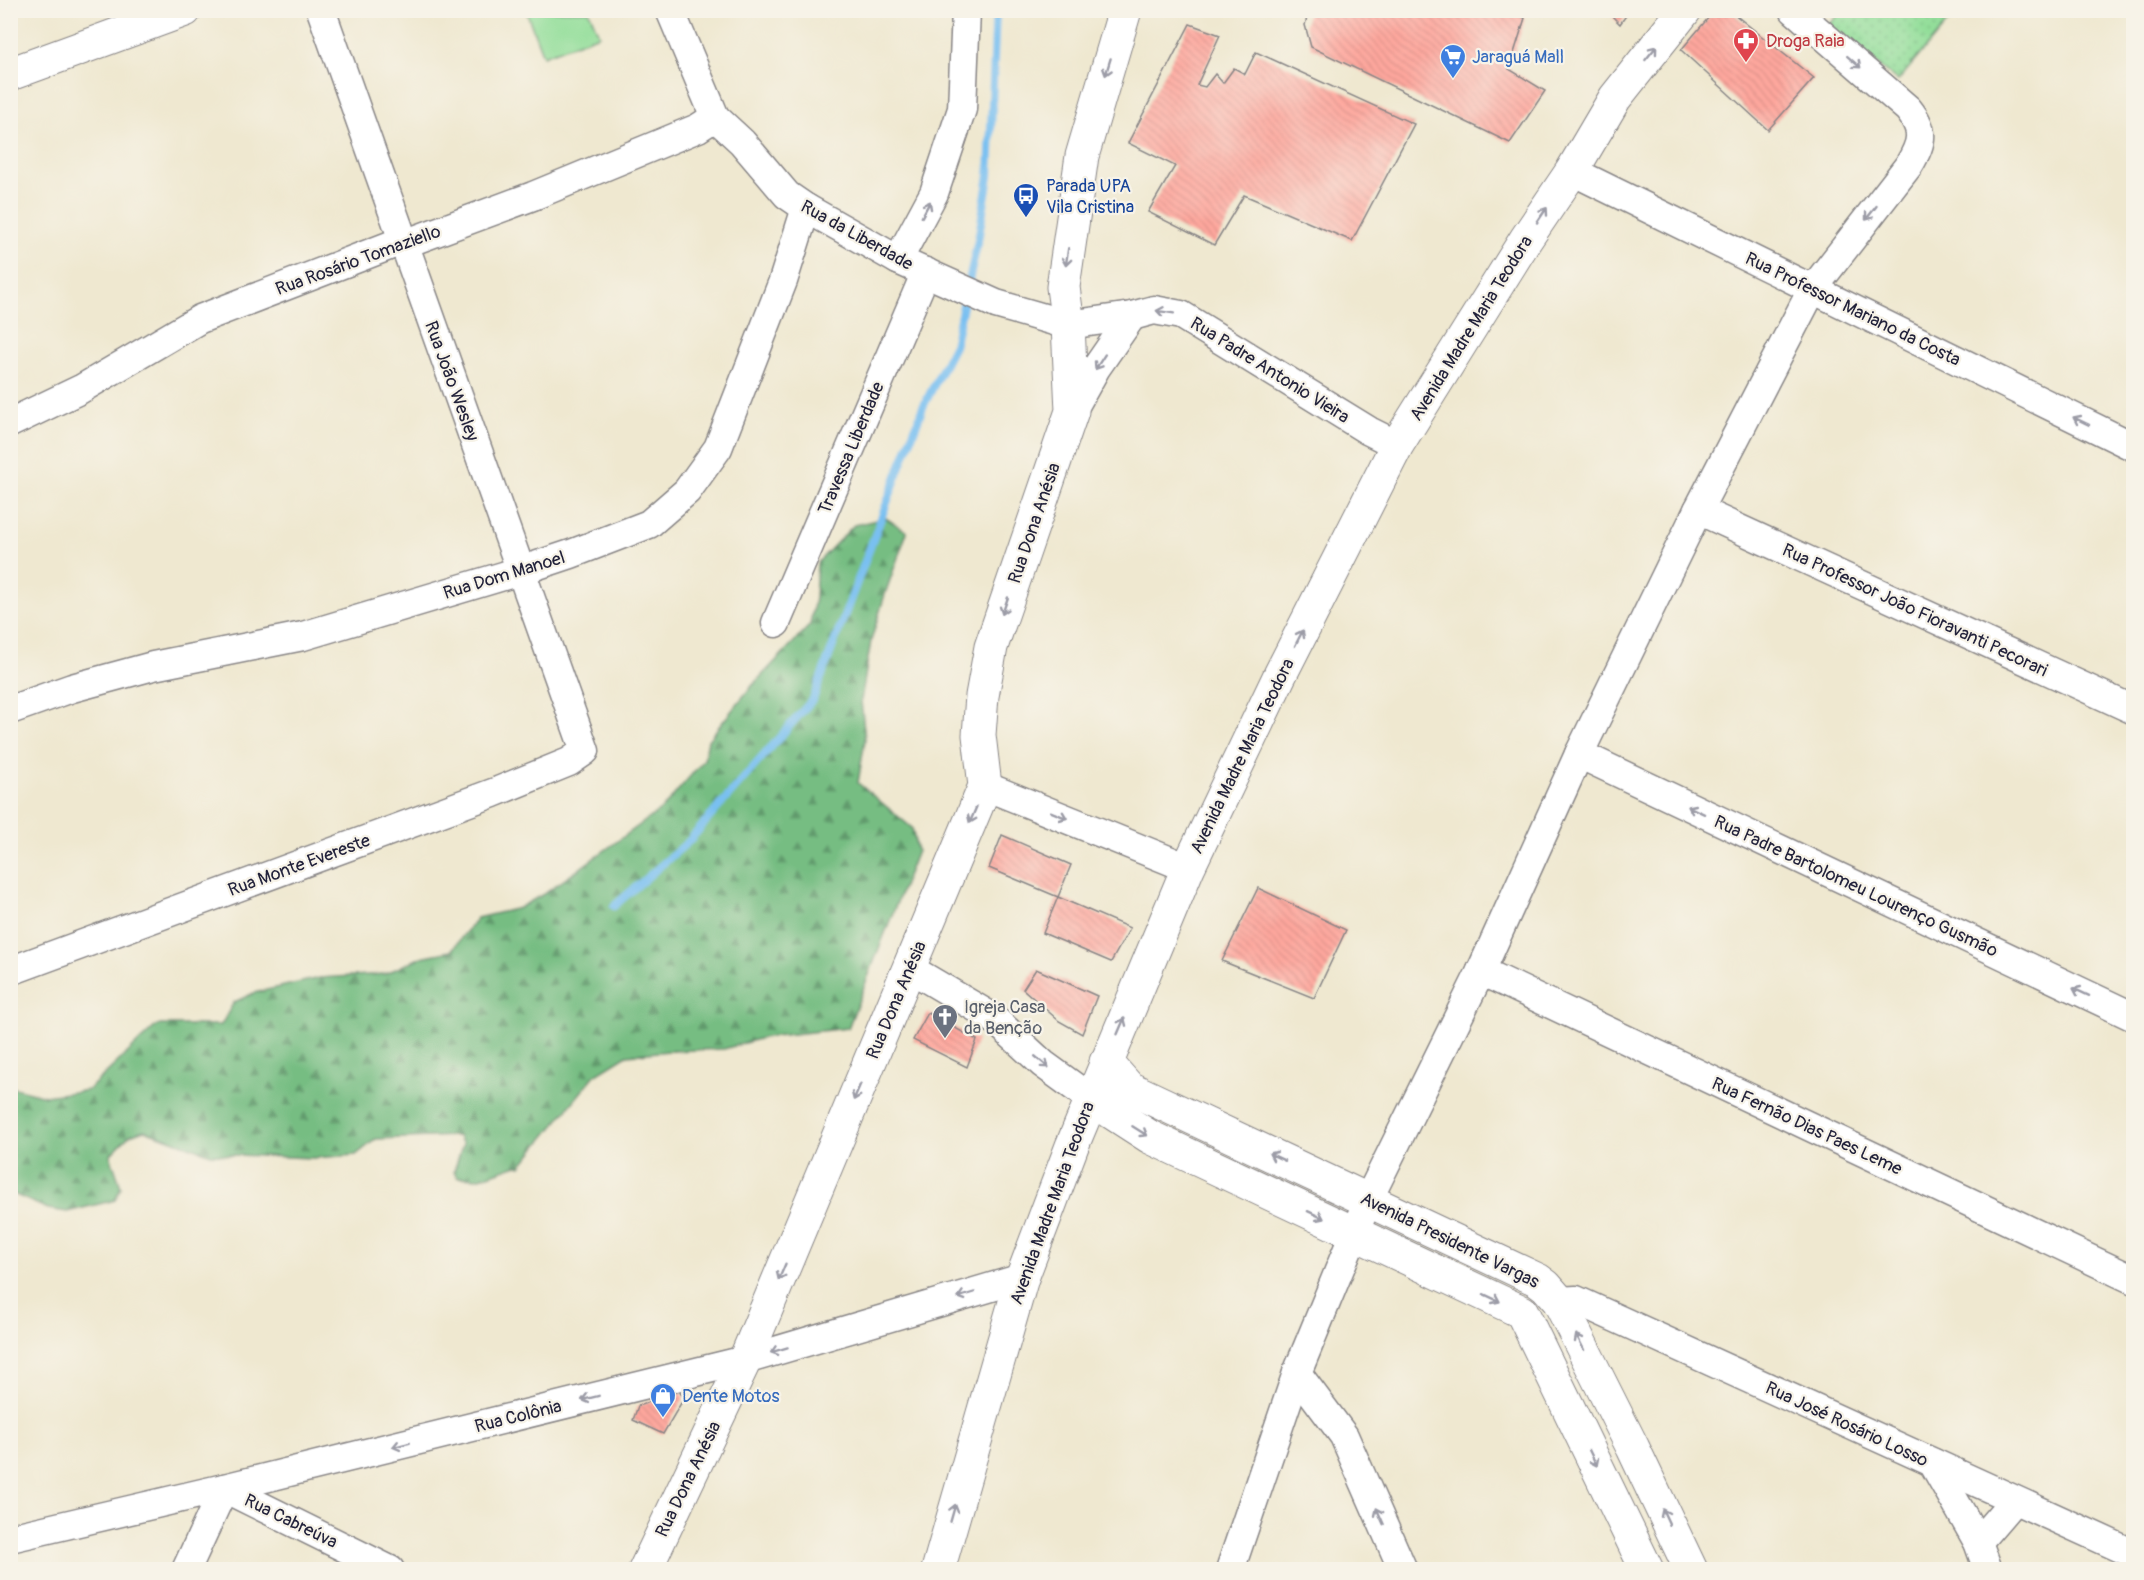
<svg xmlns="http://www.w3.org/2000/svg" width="2144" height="1580" font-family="Pangolin,sans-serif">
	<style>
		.green { fill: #93de9a; stroke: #5a806a; stroke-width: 1.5 }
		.forest { fill: url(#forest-firs); stroke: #4c705e; stroke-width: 1.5 }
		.park { fill: url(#park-dots); stroke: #5a806a; stroke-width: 1.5 }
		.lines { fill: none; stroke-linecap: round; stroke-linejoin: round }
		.stream { stroke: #79c0f1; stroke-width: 8 }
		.building { fill: url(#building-back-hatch) }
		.minor-casing { stroke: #888586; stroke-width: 31 }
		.tertiary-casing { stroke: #888586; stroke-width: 35 }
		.primary-casing { stroke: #888586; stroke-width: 35 }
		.minor { stroke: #fff; stroke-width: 28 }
		.tertiary { stroke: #fff; stroke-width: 33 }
		.primary { stroke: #fff; stroke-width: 33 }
		.oneway { stroke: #9c9ca7 }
		.labels { text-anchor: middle; stroke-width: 4.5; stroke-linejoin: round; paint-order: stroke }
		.health-label { font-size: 18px; fill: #be3a42; stroke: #f7f3e8; text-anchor: start }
		.shop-label { font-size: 18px; fill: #366cbe; stroke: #f7f3e8; text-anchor: start }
		.transit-label { font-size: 18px; fill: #164399; stroke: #f7f3e8; text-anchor: start }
		.street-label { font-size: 18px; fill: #22223b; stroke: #f7f3e8 }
		.worship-label { font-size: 18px; fill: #5b616d; stroke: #f7f3e8; text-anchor: start }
	</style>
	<defs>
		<pattern id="forest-firs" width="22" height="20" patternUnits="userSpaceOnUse" patternTransform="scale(1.5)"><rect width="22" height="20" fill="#76bd82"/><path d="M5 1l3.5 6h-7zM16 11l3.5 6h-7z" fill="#60996c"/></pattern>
		<pattern id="park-dots" width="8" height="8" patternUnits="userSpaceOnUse" patternTransform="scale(1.5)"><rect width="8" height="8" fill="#93de9a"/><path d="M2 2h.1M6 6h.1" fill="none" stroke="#7ebe86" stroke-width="1.8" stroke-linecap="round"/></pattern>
		<pattern id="building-back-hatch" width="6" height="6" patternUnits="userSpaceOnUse" patternTransform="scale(1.5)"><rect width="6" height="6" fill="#fea79d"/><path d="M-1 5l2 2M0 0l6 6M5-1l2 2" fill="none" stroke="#d98f88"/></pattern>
	</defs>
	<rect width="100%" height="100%" fill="#f7f3e8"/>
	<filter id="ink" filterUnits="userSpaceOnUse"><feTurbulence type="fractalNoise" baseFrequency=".0167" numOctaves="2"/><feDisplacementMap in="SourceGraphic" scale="12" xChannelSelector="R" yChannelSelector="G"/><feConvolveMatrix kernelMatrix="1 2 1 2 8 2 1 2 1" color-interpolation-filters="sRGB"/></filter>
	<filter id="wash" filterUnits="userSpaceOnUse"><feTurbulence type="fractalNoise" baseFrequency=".008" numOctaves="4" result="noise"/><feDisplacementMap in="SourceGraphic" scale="24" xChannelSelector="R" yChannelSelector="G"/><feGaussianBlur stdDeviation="1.35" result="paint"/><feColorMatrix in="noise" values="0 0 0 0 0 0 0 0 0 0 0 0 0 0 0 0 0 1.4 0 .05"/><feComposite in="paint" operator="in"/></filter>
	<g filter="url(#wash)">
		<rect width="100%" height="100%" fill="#efe8d0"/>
		<polygon class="green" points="526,11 589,11 599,35 543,56"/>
		<polygon class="forest" points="886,518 907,532 885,594 871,641 861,700 865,740 858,783 912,828 917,851 848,1028 765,1037 724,1049 669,1051 627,1055 595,1075 521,1166 517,1165 480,1178 457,1177 454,1171 463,1144 458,1136 376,1139 356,1155 313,1158 211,1154 144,1130 130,1135 110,1155 121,1187 115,1200 67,1212 48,1209 11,1193 11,1087 45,1096 88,1090 157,1025 221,1025 234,1002 254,993 319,978 385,974 421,957 451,951 477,918 519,908 547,892 663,808 704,760 708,740 750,688 810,625 815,598 817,563 854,525"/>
		<polygon class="park" points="1842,11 1957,11 1898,81 1828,25"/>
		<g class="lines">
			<g class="stream">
				<polyline points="968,285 978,240 989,176 996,10"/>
				<polyline points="614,906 689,841 813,699 923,407 954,346 965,297"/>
			</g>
		</g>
		<g id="blocks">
			<g class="building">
				<polygon points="1309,10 1510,10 1525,18 1509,69 1545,91 1510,143 1311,47 1305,25"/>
				<polygon points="1606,10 1630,10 1620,24"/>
				<polygon points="1725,10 1729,10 1814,78 1768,130 1681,50 1709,17"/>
				<polygon points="1190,24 1220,35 1197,85 1205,87 1215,74 1223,83 1234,68 1245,74 1256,52 1414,124 1352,241 1244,195 1214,245 1148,212 1175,166 1128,143"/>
				<polygon points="1002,835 1071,865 1058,897 1130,928 1111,962 1043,933 1058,897 989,868"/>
				<polygon points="1258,888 1346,930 1314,998 1222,961"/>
				<polygon points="1036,969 1097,996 1082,1034 1059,1021 1023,989"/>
				<polygon points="928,1013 977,1040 967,1067 913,1040"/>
				<polygon points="679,1391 684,1398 663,1434 633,1420 638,1406"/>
			</g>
		</g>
	</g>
	<g filter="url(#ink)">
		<use href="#blocks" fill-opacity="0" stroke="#888586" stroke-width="1.5"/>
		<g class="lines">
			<defs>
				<g id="minor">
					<polyline points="670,10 715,117 742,142 787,195 806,208 898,260 996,304 1068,325 1132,316 1154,310 1181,315 1369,431 1397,445"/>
					<polyline points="1572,171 2134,447"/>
					<polyline points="898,260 934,193 962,109 966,10"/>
					<polyline points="1072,411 1096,368 1132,316"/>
					<polyline points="10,423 81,389 200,319 394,244 404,244 533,196 698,128 715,117"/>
					<polyline points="1698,510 2134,710"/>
					<polyline points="776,623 926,272"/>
					<polyline points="10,710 72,688 153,666 303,636 520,571 571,554 649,524 687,491 718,448 783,281 806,208"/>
					<polyline points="1579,754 2134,1017"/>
					<polyline points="985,786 1188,868"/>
					<polyline points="909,968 992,1017 1043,1064 1091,1099"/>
					<polyline points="10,971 493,793 569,762 585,751 321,10"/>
					<polyline points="1481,971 2134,1280"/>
					<polyline points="1559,1301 1576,1300 2134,1554"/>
					<polyline points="1297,1373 1344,1436 1403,1570"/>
					<polyline points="1933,1463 1978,1542 1988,1570"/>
					<polyline points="10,1538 224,1488 745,1360 1022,1278"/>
					<polyline points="1978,1542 2014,1500"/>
					<polyline points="186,1570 224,1488 390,1570"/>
					<path d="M1230,1570L1297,1373L1368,1200L1481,971L1579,754L1698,510L1812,290L1909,165C1923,142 1925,130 1908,109L1794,10"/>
				</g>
				<g id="tertiary">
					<polyline points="1106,1062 1129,1088 1538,1280 1546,1286 1559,1301 1633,1448 1691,1570"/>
					<polyline points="1091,1099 1150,1137 1522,1312 1647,1570"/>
					<polyline points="645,1570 745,1360 985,786 979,735 982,696 991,647 1072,411 1068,325 1063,287 1082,156 1125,10"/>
					<polyline points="938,1570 1022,1278 1072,1146 1188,868 1280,675 1397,445 1526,239 1572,171 1615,98 1685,10"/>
				</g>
				<polyline id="primary" points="10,74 185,10"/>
			</defs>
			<use href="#minor" class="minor-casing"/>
			<use href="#tertiary" class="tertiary-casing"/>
			<use href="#primary" class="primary-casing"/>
			<use href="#minor" class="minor"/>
			<use href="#tertiary" class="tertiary"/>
			<use href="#primary" class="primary"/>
		</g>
		<defs><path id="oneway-shaft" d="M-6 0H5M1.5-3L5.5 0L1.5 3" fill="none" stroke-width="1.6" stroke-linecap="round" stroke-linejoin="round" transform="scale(1.5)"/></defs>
		<g class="oneway">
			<use href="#oneway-shaft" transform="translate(1651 53) rotate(-51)"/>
			<use href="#oneway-shaft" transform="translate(1854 62) rotate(41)"/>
			<use href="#oneway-shaft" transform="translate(1108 67) rotate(107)"/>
			<use href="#oneway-shaft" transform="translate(926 209) rotate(-62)"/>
			<use href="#oneway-shaft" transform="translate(1871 213) rotate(128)"/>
			<use href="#oneway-shaft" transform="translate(1542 215) rotate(-56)"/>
			<use href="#oneway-shaft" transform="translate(1067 257) rotate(98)"/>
			<use href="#oneway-shaft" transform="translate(1165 312) rotate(-171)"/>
			<use href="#oneway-shaft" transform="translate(1100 362) rotate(123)"/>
			<use href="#oneway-shaft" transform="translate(2081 421) rotate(-154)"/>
			<use href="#oneway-shaft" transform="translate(1005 606) rotate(109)"/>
			<use href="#oneway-shaft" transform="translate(1299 638) rotate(-63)"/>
			<use href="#oneway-shaft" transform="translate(1696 810) rotate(-155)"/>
			<use href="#oneway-shaft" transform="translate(973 815) rotate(113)"/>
			<use href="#oneway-shaft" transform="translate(1059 815) rotate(22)"/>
			<use href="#oneway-shaft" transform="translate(2081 992) rotate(-155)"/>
			<use href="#oneway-shaft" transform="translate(1121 1026) rotate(-67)"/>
			<use href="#oneway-shaft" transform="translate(1042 1062) rotate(40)"/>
			<use href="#oneway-shaft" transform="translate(857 1092) rotate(113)"/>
			<use href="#oneway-shaft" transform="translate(1140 1131) rotate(32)"/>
			<use href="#oneway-shaft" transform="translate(1277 1157) rotate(-155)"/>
			<use href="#oneway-shaft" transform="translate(1316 1215) rotate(25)"/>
			<use href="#oneway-shaft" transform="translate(782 1272) rotate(113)"/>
			<use href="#oneway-shaft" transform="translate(966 1295) rotate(163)"/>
			<use href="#oneway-shaft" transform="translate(1492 1298) rotate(25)"/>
			<use href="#oneway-shaft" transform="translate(1580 1342) rotate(-117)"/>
			<use href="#oneway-shaft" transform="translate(779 1350) rotate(163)"/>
			<use href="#oneway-shaft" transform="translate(590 1398) rotate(166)"/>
			<use href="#oneway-shaft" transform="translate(401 1445) rotate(166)"/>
			<use href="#oneway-shaft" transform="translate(1593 1458) rotate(64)"/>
			<use href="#oneway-shaft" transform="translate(953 1513) rotate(-74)"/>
			<use href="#oneway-shaft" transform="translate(1380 1516) rotate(-114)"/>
			<use href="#oneway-shaft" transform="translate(1666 1517) rotate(-115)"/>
		</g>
	</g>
	<defs>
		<symbol id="pharmacy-pin" viewBox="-11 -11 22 30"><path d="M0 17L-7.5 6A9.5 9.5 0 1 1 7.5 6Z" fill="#e0444e" stroke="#f7f3e8"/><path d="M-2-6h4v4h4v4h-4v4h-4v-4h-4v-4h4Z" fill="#fff"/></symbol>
		<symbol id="supermarket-pin" viewBox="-11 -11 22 30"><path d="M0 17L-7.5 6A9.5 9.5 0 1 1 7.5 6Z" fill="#3f7fe0" stroke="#f7f3e8"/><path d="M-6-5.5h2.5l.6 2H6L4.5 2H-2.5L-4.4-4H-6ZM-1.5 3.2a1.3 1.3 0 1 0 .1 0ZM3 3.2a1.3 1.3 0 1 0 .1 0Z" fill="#fff"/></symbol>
		<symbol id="bus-pin" viewBox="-11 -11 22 30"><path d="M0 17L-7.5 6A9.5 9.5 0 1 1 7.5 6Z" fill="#1a4fb4" stroke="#f7f3e8"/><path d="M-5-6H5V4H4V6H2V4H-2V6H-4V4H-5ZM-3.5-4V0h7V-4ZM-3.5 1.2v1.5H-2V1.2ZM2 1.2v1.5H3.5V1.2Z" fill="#fff"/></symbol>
		<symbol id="church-pin" viewBox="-11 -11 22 30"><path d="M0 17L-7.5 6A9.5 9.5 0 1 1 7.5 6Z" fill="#6b7280" stroke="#f7f3e8"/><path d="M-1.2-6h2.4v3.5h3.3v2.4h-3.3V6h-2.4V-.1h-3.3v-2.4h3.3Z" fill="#fff"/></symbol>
		<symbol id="shop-pin" viewBox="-11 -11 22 30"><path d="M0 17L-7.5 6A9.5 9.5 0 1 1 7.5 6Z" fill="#3f7fe0" stroke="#f7f3e8"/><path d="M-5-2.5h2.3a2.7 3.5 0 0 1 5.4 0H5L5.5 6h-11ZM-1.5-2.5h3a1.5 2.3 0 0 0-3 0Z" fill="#fff"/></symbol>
	</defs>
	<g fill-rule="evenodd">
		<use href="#pharmacy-pin" x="1731" y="26" width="30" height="40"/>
		<use href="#supermarket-pin" x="1438" y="42" width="30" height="40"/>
		<use href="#bus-pin" x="1011" y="181" width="30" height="40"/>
		<use href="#church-pin" x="930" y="1002" width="30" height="40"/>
		<use href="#shop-pin" x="648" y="1381" width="30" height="40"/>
	</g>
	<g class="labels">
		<g class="health-label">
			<text x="1766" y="47">Droga Raia</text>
		</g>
		<g class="shop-label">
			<text x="1472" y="63">Jaraguá Mall</text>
			<text x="682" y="1402">Dente Motos</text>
		</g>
		<g class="transit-label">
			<text x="1046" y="192">Parada UPA<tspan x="1046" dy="21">Vila Cristina</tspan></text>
		</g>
		<g class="street-label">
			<text transform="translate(857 235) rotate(29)" y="6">Rua da Liberdade</text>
			<text transform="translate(358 260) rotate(-20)" y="6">Rua Rosário Tomaziello</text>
			<text transform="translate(1853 309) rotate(26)" y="6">Rua Professor Mariano da Costa</text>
			<text transform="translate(1471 328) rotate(-58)" y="6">Avenida Madre Maria Teodora</text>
			<text transform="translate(1270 370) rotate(32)" y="6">Rua Padre Antonio Vieira</text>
			<text transform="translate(452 381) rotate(70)" y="6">Rua João Wesley</text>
			<text transform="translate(851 448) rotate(-67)" y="6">Travessa Liberdade</text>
			<text transform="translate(1034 523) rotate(-71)" y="6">Rua Dona Anésia</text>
			<text transform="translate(504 575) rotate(-17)" y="6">Rua Dom Manoel</text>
			<text transform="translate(1915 610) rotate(25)" y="6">Rua Professor João Fioravanti Pecorari</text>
			<text transform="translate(1242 756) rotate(-64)" y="6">Avenida Madre Maria Teodora</text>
			<text transform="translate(299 865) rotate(-20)" y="6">Rua Monte Evereste</text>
			<text transform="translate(1856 886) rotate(25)" y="6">Rua Padre Bartolomeu Lourenço Gusmão</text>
			<text transform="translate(896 1000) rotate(-67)" y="6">Rua Dona Anésia</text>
			<text transform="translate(1807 1126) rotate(25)" y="6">Rua Fernão Dias Paes Leme</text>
			<text transform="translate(1052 1203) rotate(-70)" y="6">Avenida Madre Maria Teodora</text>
			<text transform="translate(1450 1240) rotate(26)" y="6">Avenida Presidente Vargas</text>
			<text transform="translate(518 1416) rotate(-14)" y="6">Rua Colônia</text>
			<text transform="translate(1847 1424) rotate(25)" y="6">Rua José Rosário Losso</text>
			<text transform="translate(688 1479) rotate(-64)" y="6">Rua Dona Anésia</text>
			<text transform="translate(291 1521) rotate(26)" y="6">Rua Cabreúva</text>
		</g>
		<g class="worship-label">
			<text x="964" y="1013">Igreja Casa<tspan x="964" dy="21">da Benção</tspan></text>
		</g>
	</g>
	<rect width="2144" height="1580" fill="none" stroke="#f7f3e8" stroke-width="36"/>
</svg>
